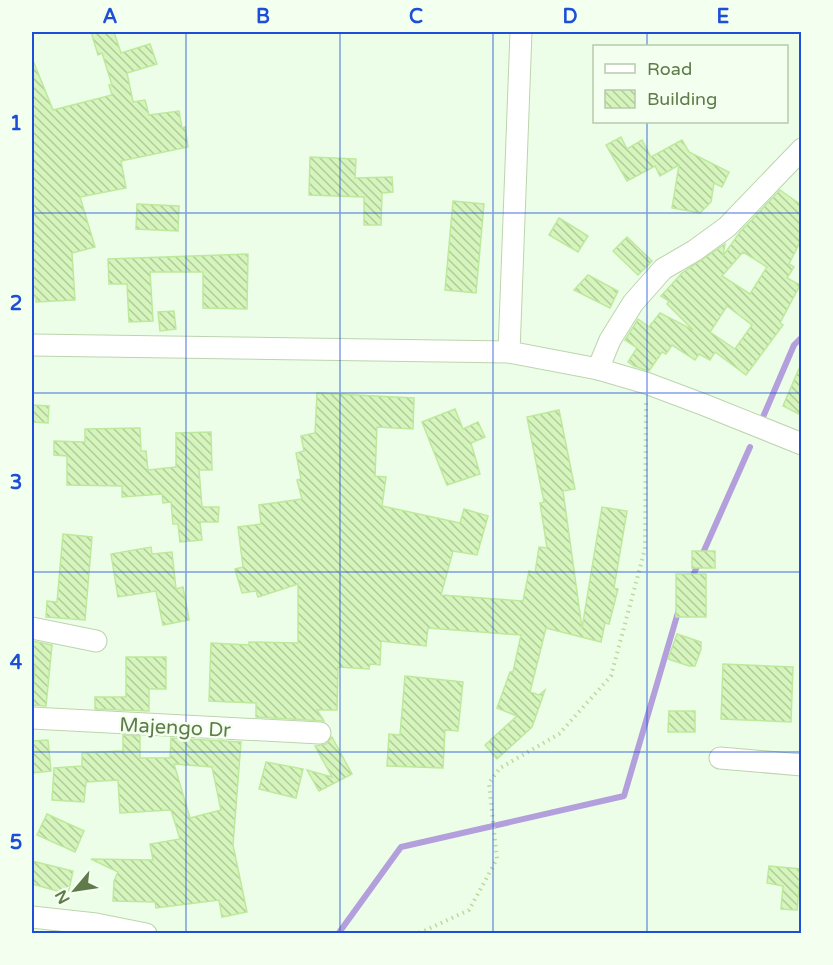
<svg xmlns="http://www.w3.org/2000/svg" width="833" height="965" font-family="'Varela Round',sans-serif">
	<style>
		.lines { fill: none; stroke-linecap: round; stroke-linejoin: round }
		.stream { stroke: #b39fdc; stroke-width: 6 }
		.building { fill: url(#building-back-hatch); stroke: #bee99c; stroke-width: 1.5; fill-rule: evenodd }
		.minor-casing { stroke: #bdd4ae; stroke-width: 23 }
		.path { stroke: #b9db9f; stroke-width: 4; stroke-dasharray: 1.5 4.5; stroke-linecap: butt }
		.minor { stroke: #fff; stroke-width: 21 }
		.grid { fill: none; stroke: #1d4ed8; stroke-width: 1.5; stroke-opacity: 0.55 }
		.labels { text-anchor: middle; stroke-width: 5; stroke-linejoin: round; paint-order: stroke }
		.street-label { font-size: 20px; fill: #607a49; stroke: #f3ffef }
		.neatline { fill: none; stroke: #1d4ed8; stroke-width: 2 }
		.grid-label { font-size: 20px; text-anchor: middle; font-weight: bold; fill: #1d4ed8 }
	</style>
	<defs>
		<pattern id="building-back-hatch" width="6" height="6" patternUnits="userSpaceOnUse" patternTransform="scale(1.5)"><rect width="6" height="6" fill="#d5f5bd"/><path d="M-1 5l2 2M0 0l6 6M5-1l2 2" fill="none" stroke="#b0cb9c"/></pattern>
	</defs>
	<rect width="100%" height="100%" fill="#ecfee7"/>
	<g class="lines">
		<g class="stream">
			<polyline points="763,417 794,345 802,337"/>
			<polyline points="691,580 750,447"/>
			<polyline points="338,934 401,847 624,796 679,609"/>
		</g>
	</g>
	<g class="building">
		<polygon points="91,32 114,32 121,53 150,44 157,64 127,73 133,102 145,100 149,115 179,111 182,128 185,127 188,147 121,161 126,188 80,197 95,247 72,253 75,300 36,302 36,297 32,297 32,58 53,110 112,95 109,85 112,85 102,53 98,55"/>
		<polygon points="621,137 627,149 642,140 651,157 682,140 689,152 729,172 722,187 714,183 711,202 700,213 672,208 679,165 660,176 655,166 627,181 606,145"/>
		<polygon points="310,157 356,159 355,178 392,177 393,192 382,193 381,225 364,225 364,197 309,195"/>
		<path d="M780,190L801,205V240L789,264L794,267L787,278L800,285L780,323L783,325L746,375L715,352L710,360L699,354L695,360L672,345L666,354L662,352L649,371L634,366L628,362L637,348L625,340L638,319L649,327L660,313L693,330L667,304L669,301L661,296L682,273L725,244L723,256L740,232ZM743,252L767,267L750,294L722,276ZM727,306L752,325L735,349L710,332Z"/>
		<polygon points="453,201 484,204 476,293 445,290"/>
		<polygon points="137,204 179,206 178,231 136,229"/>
		<polygon points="559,218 588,236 578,252 549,235"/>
		<polygon points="627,237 652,261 638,275 613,251"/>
		<polygon points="248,254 247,309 203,308 203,272 150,272 153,321 129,322 127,284 109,284 108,259"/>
		<polygon points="588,275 618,291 610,308 574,290"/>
		<polygon points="174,311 176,329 160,331 158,312"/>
		<polygon points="801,364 801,415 783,406"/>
		<polygon points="317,393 414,398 413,429 377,427 375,476 386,477 382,506 460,523 464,509 488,516 477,555 453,551 441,595 523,601 529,571 535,573 539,547 547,548 540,503 544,502 527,417 559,410 575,489 563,491 582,628 602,507 627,511 614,588 618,589 609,624 605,623 601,642 546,628 530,692 539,695 545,690 532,727 497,759 485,745 517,716 497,708 510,672 513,672 521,635 428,628 426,646 381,641 380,665 370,664 369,669 338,667 337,710 317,710 324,721 256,717 256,703 209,701 211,643 249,645 249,642 298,643 298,584 258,597 256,591 242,593 235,569 243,567 238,527 261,524 259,505 302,499 297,480 301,479 296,453 304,451 301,436 315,433"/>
		<polygon points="32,405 49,406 48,423 32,422"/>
		<polygon points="455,409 463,429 478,422 485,437 471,443 480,474 447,485 422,422"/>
		<polygon points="140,428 141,451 146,451 148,470 176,467 176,433 211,432 212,470 199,470 202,507 219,507 218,522 200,522 202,540 180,542 178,524 173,524 171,502 163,503 162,494 122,497 122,486 67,485 67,456 54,455 54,441 85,442 85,429"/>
		<polygon points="63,534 92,537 85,620 46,617 47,601 57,602"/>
		<polygon points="151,547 152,554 172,552 176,589 183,587 189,620 163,625 156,591 118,597 111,554"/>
		<rect x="692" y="551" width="23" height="17"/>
		<rect x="676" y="574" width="30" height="43"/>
		<polygon points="677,634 701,642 701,649 695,666 689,666 668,659"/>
		<polygon points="32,641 52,645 46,706 32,705 35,666 32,665"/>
		<polygon points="126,657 166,657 166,689 149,689 149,711 95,709 95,697 126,697"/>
		<polygon points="723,664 793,667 791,722 721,719"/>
		<polygon points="405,676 463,682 458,731 445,730 443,768 387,766 389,734 400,735"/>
		<polygon points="669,711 695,711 695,732 668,732"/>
		<path d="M123,735L140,736V758H170L171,738L241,742L233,845L247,912L222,917L219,900L156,908L155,902L113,901L114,881L118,872L91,859L153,860L150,844L180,839L171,810L120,813L118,780L86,782L84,802L52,800L54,768L82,766V753L123,751ZM174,764L212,767L221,810L190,818Z"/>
		<polygon points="332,737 352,774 319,791 307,770 332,777 315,746 326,744"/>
		<polygon points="48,740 51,771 32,773 32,741"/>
		<polygon points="266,762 303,769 296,798 259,789"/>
		<polygon points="47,814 84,831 75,852 37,835"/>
		<polygon points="32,861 73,871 68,894 32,884"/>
		<polygon points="769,866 801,869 797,910 781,909 783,886 767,883"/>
	</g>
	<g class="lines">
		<defs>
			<g id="minor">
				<polyline points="32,345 509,352 598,369 646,383 702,404 802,444"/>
				<polyline points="509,352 521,32"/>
				<polyline points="598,369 610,340 633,303 663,269 694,251 727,227 802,149"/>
				<polyline points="32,628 96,641"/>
				<polyline points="32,718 320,733"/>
				<polyline points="720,758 802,765"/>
				<polyline points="32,917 96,924 146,934"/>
			</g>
		</defs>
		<use href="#minor" class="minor-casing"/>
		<polyline class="path" points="413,934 422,932 469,910 497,859 489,783 500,768 559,734 611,676 645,549 646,402"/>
		<use href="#minor" class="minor"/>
	</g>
	<path class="grid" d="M186,32V934M340,32V934M493,32V934M647,32V46M647,122V934M32,213H802M32,393H802M32,572H802M32,752H802"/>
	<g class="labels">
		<g class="street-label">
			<text transform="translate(175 727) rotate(3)" y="7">Majengo Dr</text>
		</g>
	</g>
	<rect width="833" height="965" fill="none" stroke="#f3ffef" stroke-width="66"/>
	<rect x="593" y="45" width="195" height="78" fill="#f3ffef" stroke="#b8caad" stroke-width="1.5"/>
	<rect x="605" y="64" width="30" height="9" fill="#ffffff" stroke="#b8caad" stroke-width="1.5"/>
	<text x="647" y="75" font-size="18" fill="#607a49">Road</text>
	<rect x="605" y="90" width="30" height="18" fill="url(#building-back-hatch)" stroke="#b8caad" stroke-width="1.5"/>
	<text x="647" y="105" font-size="18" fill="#607a49">Building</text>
	<g transform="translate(75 890) rotate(241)" stroke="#f3ffef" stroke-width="4.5" paint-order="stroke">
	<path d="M0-4.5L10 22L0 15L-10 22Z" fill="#607a49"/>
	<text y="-9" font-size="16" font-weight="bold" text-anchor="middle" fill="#607a49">N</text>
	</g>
	<rect x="33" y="33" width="767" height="899" class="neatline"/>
	<g class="grid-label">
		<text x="110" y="23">A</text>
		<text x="263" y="23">B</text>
		<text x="416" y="23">C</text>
		<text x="570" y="23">D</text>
		<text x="723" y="23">E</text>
		<text x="16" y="130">1</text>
		<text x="16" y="310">2</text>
		<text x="16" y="489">3</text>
		<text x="16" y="669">4</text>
		<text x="16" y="849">5</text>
	</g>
</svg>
